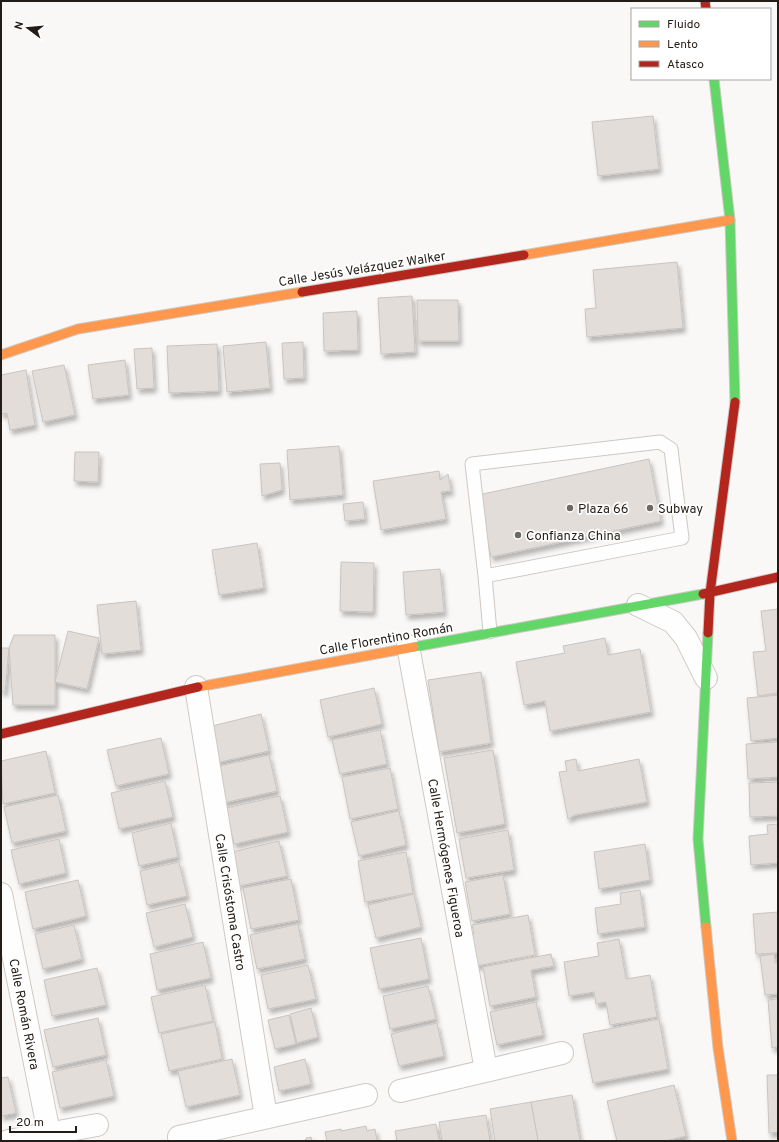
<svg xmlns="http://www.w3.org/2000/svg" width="779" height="1142" font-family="Overpass,sans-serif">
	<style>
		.building { fill: #e2ddd9; stroke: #c9c4c0; filter: url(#shadow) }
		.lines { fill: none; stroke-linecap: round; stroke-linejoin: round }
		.lane-casing { stroke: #cdc9c4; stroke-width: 15 }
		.street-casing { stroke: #cdc9c4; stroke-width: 24 }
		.fast-casing { stroke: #cdc9c4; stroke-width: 11 }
		.slow-casing { stroke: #cdc9c4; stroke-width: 11 }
		.jam-casing { stroke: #cdc9c4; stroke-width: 11 }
		.lane { stroke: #fefefe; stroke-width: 13 }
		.street { stroke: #fefefe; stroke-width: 22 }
		.fast { stroke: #63d668; stroke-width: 9 }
		.slow { stroke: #ff974d; stroke-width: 9 }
		.jam { stroke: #b3261e; stroke-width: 9 }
		.poi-dot { fill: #6f6964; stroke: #fff; stroke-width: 1.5 }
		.labels { text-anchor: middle; stroke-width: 3.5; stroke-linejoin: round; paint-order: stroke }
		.street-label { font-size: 13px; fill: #241c16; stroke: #fff }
		.poi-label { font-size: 13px; fill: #241c16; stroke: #fff; text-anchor: start }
	</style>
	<defs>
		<filter id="shadow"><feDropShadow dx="2.5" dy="4.5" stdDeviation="2" flood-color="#0004"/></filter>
	</defs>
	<rect width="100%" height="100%" fill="#faf8f6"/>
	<g class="building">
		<polygon points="653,116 659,169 598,176 592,122"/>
		<polygon points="677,262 683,328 587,337 585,309 596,308 593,270"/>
		<polygon points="412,296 415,352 381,354 378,298"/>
		<polygon points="417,300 458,300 459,341 418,341"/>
		<polygon points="357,311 358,350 324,351 323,313"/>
		<polygon points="266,342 270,388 227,392 223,346"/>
		<polygon points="303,342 304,378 284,379 282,343"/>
		<polygon points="217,344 219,391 169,393 167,346"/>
		<polygon points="152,348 154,388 137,389 134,349"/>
		<polygon points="125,360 129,395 93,399 88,365"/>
		<polygon points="64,365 75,415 43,422 32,371"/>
		<polygon points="26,370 35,425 10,430 7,413 1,414 1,375"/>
		<polygon points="339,446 343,495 290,500 287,450"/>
		<polygon points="75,452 99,452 98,482 74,481"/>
		<polygon points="649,459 661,521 491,557 478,495"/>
		<polygon points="280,463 282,490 262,496 260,464"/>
		<polygon points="439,471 440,480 448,474 451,491 441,492 446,519 381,530 373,481"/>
		<polygon points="363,502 365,519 345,521 343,504"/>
		<polygon points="257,543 264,588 219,595 212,550"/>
		<polygon points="341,562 374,563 373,612 340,611"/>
		<polygon points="440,569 444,612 406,615 403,572"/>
		<polygon points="136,601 141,650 102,654 97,605"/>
		<polygon points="778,609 778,693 758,696 753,652 766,651 761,611"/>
		<polygon points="68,631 99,638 87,689 55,682"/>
		<polygon points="14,635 55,635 55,705 13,705 9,648"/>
		<polygon points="605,638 608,655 640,649 651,712 550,731 545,701 524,705 516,662 565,653 563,646"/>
		<polygon points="1,648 9,648 5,692 1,691"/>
		<polygon points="481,672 491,743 439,752 428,680"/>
		<polygon points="374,688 382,724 328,737 320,700"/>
		<polygon points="778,695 778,738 751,741 747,698"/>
		<polygon points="261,714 269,751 216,763 208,727"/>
		<polygon points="380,730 387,764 340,774 332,740"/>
		<polygon points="161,738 169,774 116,786 107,750"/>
		<polygon points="778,742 778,777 748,779 746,744"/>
		<polygon points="493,750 505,824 457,833 444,758"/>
		<polygon points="46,751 55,793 3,804 1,761"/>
		<polygon points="269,755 277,791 223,803 215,767"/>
		<polygon points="576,759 578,771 639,759 647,802 575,815 568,819 559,772 567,771 565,761"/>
		<polygon points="390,768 398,809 350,819 342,777"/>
		<polygon points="165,781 173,817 119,829 111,793"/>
		<polygon points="778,782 778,816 750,817 749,783"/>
		<polygon points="58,795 66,831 12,843 4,807"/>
		<polygon points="280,796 288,832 234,844 226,808"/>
		<polygon points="399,811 406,845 359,856 351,822"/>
		<polygon points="171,823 178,857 139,866 132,833"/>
		<polygon points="778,824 778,863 751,865 749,836 768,834 767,825"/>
		<polygon points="508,830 514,870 466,878 459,839"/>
		<polygon points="59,839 66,873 19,884 11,850"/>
		<polygon points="279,841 287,876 239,886 232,852"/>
		<polygon points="645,844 650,880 599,889 594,852"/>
		<polygon points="406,852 413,893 365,902 358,861"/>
		<polygon points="179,862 187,896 147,905 140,871"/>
		<polygon points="503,875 510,914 472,921 465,882"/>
		<polygon points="291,879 299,920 251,929 243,888"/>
		<polygon points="78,880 86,916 33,929 25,892"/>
		<polygon points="640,890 645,927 598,934 595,908 621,904 620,893"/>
		<polygon points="414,894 421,927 376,938 368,905"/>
		<polygon points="185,904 193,937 154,947 146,913"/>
		<polygon points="778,912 778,953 756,954 753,914"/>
		<polygon points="528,915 535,955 476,966 471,935 474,934 472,925"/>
		<polygon points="298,924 305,959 257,969 250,935"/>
		<polygon points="74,925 82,959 43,969 35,934"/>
		<polygon points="421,938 429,979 379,989 370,948"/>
		<polygon points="619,939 626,979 650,975 657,1017 610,1025 606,1002 596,1004 594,992 569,996 564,962 599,956 597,943"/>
		<polygon points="203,942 211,978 157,990 150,954"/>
		<polygon points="551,954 554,966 531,970 536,997 490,1006 483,967"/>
		<polygon points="774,954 775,963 778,962 778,994 765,995 760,956"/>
		<polygon points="308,965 316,999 268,1009 261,975"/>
		<polygon points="97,968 106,1005 52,1016 44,980"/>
		<polygon points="205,985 213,1021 159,1033 151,997"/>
		<polygon points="428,986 436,1019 390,1029 383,996"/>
		<polygon points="778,999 778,1047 772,1048 768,1000"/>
		<polygon points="536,1002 543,1035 497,1045 490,1012"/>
		<polygon points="311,1008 318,1037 297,1043 290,1014"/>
		<polygon points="289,1015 296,1044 275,1049 268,1020"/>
		<polygon points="98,1018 106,1055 53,1067 44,1030"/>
		<polygon points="659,1019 668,1069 593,1083 583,1034"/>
		<polygon points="215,1022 222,1059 169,1071 161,1034"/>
		<polygon points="437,1023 444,1056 399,1066 391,1034"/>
		<polygon points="232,1059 240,1095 186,1107 178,1071"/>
		<polygon points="305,1059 311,1084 279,1091 274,1067"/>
		<polygon points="106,1060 114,1096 60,1108 52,1072"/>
		<polygon points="767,1075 778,1075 778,1132 769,1133"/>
		<polygon points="8,1077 16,1113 1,1116 1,1078"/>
		<polygon points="674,1085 686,1136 665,1141 617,1141 607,1101"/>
		<polygon points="572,1095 580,1141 538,1141 531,1102"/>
		<polygon points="531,1102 538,1141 495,1141 490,1109"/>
		<polygon points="486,1115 490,1141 442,1141 439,1122"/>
		<polygon points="436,1124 439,1141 397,1141 395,1131"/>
		<polygon points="366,1126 367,1131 375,1129 377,1141 327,1141 325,1132 341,1129 341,1131"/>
		<polygon points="311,1137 312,1141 299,1141 306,1140 306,1138"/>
	</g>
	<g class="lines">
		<defs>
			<polyline id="lane" points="485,576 472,464 660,442 671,449 682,538 485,576 490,632"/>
			<g id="street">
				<polyline points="638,605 673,622 686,638 706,678"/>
				<polyline points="408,646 486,1070"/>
				<polyline points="196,687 266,1117"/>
				<polyline points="1,894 49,1133"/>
				<polyline points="400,1091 562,1053"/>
				<polyline points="179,1137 366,1095"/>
				<polyline points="8,1141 97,1125"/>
			</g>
			<g id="fast">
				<polyline points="714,79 730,220 735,402"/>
				<polyline points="414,647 703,594"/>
				<polyline points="706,927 698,839 708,633"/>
			</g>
			<g id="slow">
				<polyline points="524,255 730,220"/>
				<polyline points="1,355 78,329 302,292"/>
				<polyline points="198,687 414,647"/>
				<polyline points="706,927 718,1048 732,1141"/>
			</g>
			<g id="jam">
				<polyline points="705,1 706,9"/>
				<polyline points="302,292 524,255"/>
				<polyline points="703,594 778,577"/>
				<polyline points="708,633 710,593 735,402"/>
				<polyline points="1,734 198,687"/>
			</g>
		</defs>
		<use href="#lane" class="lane-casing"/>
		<use href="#street" class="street-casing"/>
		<use href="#fast" class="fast-casing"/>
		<use href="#slow" class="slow-casing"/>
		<use href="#jam" class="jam-casing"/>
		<use href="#lane" class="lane"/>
		<use href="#street" class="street"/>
		<use href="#fast" class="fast"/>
		<use href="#slow" class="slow"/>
		<use href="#jam" class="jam"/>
	</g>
	<g class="poi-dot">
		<circle cx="570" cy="508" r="4"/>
		<circle cx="650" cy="508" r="4"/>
		<circle cx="518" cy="535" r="4"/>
	</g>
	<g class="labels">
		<g class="street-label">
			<text transform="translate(362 268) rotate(-9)" y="5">Calle Jesús Velázquez Walker</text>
			<text transform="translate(386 638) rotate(-10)" y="5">Calle Florentino Román</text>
			<text transform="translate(447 858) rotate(80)" y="5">Calle Hermógenes Figueroa</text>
			<text transform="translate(231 902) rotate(81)" y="5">Calle Crisóstoma Castro</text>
			<text transform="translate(25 1014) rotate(79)" y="5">Calle Román Rivera</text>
		</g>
		<g class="poi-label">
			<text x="578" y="513">Plaza 66</text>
			<text x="658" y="513">Subway</text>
			<text x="526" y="540">Confianza China</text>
		</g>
	</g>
	<rect width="779" height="1142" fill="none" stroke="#241c16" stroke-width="4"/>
	<rect x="631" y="8" width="140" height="72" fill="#ffffff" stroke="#a7a4a2"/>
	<rect x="639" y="21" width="20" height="6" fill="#63d668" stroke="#a7a4a2"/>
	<text x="667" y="28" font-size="12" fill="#241c16">Fluido</text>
	<rect x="639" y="41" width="20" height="6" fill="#ff974d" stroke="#a7a4a2"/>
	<text x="667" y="48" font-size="12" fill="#241c16">Lento</text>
	<rect x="639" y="61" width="20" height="6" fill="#b3261e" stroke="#a7a4a2"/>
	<text x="667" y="68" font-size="12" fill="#241c16">Atasco</text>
	<g transform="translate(28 28) rotate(286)" stroke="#ffffff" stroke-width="3" paint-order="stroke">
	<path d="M0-3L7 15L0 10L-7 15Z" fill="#241c16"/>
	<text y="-6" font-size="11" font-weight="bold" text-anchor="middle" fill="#241c16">N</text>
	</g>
	<path d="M10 1126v6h66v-6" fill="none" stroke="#241c16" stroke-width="2"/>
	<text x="16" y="1126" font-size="12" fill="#241c16" stroke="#ffffff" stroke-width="3" paint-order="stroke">20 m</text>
</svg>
